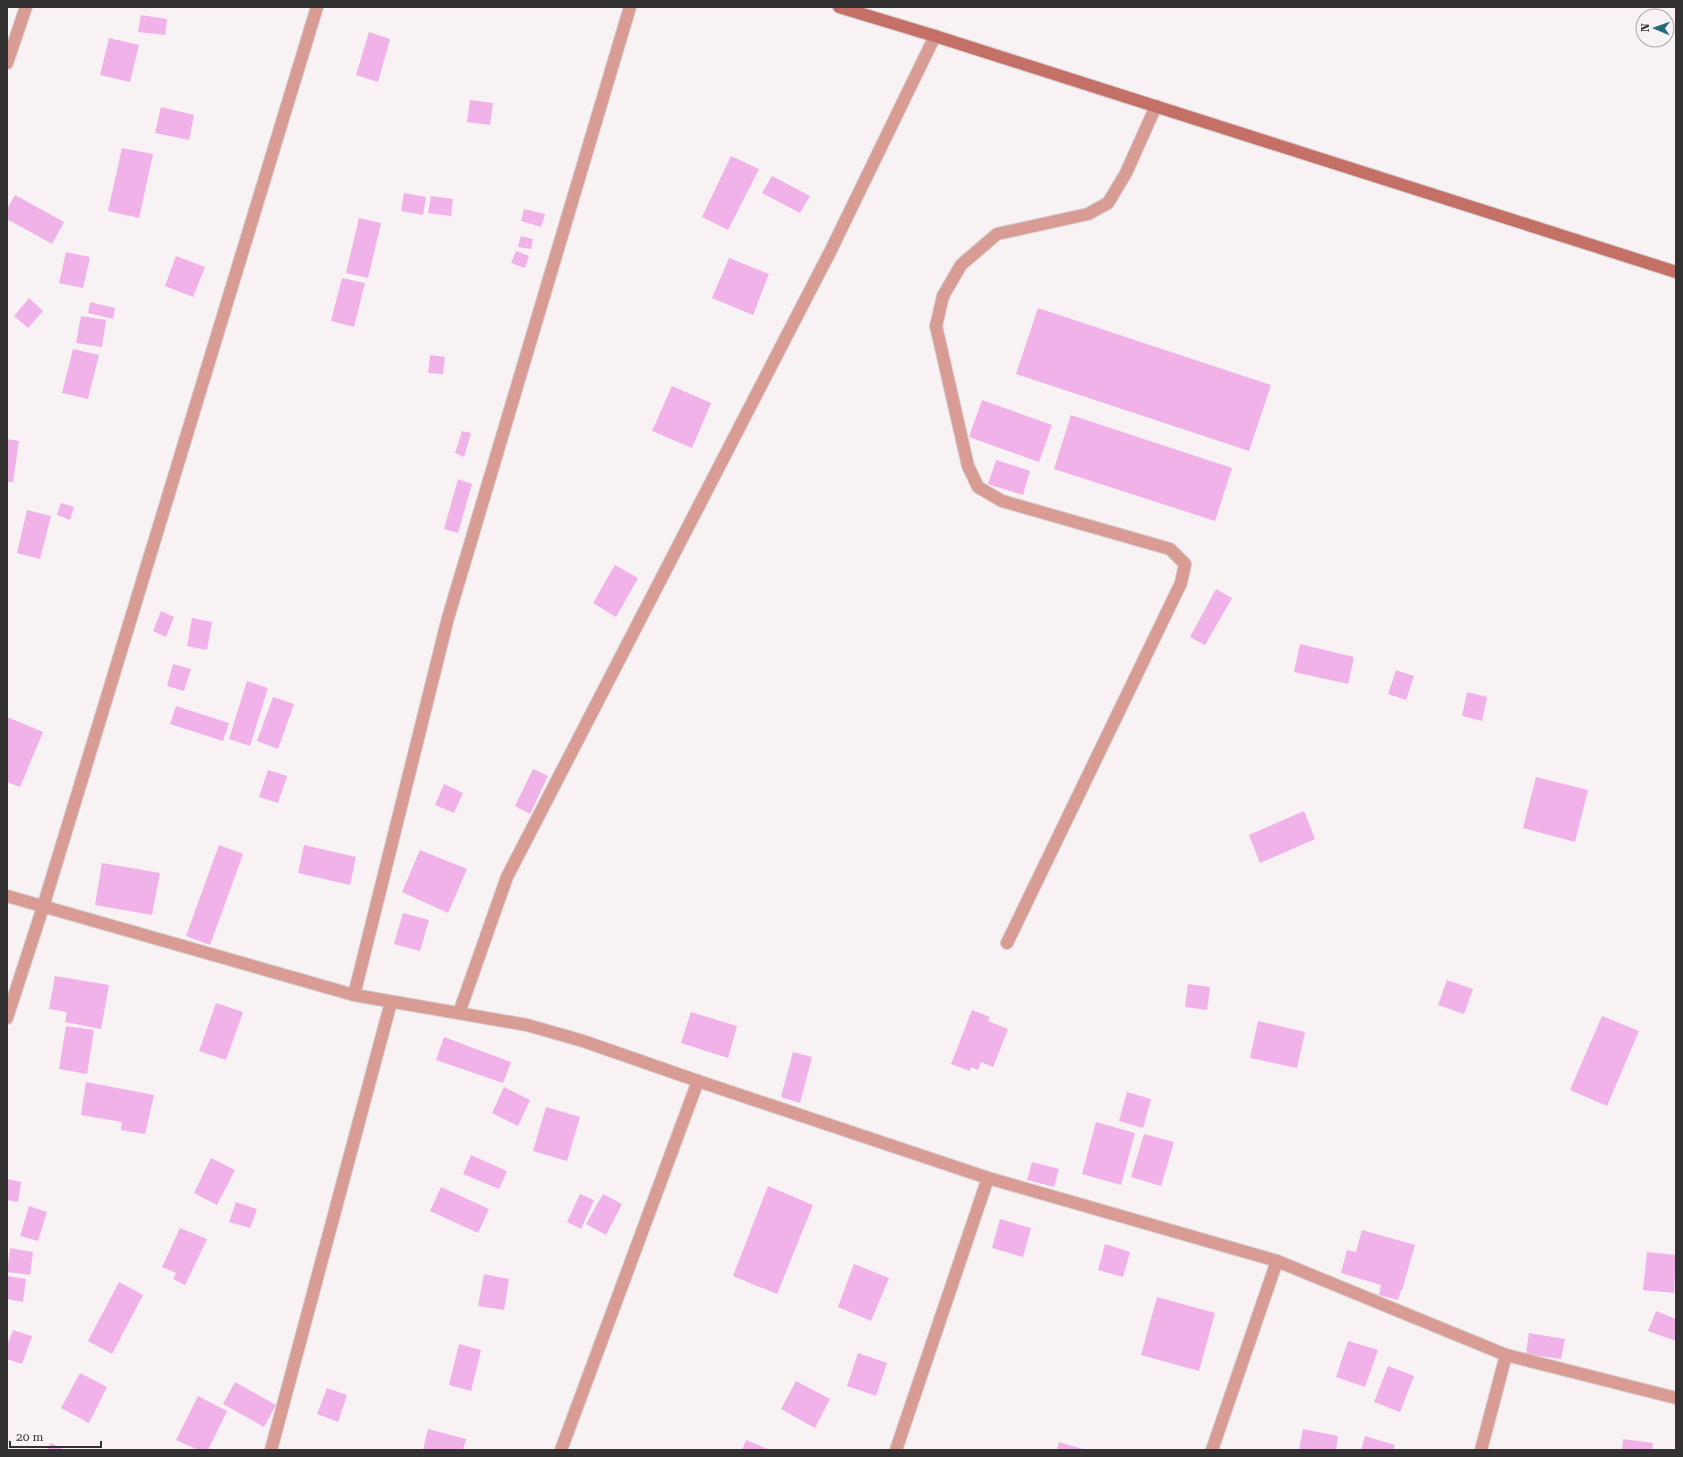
<svg xmlns="http://www.w3.org/2000/svg" width="1683" height="1457" font-family="'Roboto Serif',serif">
	<style>
		.building { fill: #f0b2e8 }
		.lines { fill: none; stroke-linecap: round; stroke-linejoin: round }
		.street-casing { stroke: #d5cfd1; stroke-width: 14 }
		.secondary-casing { stroke: #d5cfd1; stroke-width: 14 }
		.street { stroke: #d89c94; stroke-width: 12 }
		.secondary { stroke: #c57066; stroke-width: 12 }
	</style>
	<rect width="100%" height="100%" fill="#f8f2f4"/>
	<g class="building">
		<polygon points="141,15 167,19 165,35 138,32"/>
		<polygon points="369,32 390,39 378,82 356,75"/>
		<polygon points="109,38 139,45 130,82 100,75"/>
		<polygon points="470,100 493,103 490,125 467,122"/>
		<polygon points="161,107 194,115 189,140 155,133"/>
		<polygon points="122,148 153,154 139,218 108,211"/>
		<polygon points="731,156 759,169 728,230 702,217"/>
		<polygon points="772,176 810,196 800,213 762,193"/>
		<polygon points="404,193 426,197 423,215 401,211"/>
		<polygon points="15,195 64,222 52,244 7,219 7,209"/>
		<polygon points="431,196 453,199 451,216 428,213"/>
		<polygon points="524,209 545,214 541,227 521,221"/>
		<polygon points="359,218 381,223 368,278 346,273"/>
		<polygon points="521,236 533,239 531,249 518,247"/>
		<polygon points="516,251 529,256 525,268 511,263"/>
		<polygon points="66,252 90,257 83,288 59,283"/>
		<polygon points="176,256 205,267 193,297 165,286"/>
		<polygon points="729,258 769,274 753,315 712,298"/>
		<polygon points="342,278 365,283 354,327 331,321"/>
		<polygon points="29,298 43,311 28,328 14,316"/>
		<polygon points="90,302 115,308 113,319 88,313"/>
		<polygon points="1038,308 1271,385 1249,451 1016,374"/>
		<polygon points="81,316 106,320 102,347 76,343"/>
		<polygon points="73,349 99,355 88,399 62,393"/>
		<polygon points="430,355 445,357 443,374 428,373"/>
		<polygon points="672,386 711,403 692,448 652,431"/>
		<polygon points="982,400 1052,425 1039,462 969,437"/>
		<polygon points="1071,415 1232,468 1215,521 1054,469"/>
		<polygon points="462,431 471,433 464,457 455,453"/>
		<polygon points="7,439 19,441 13,482 7,482"/>
		<polygon points="996,460 1030,471 1023,495 988,484"/>
		<polygon points="458,479 472,484 458,533 444,529"/>
		<polygon points="61,503 74,507 70,520 57,515"/>
		<polygon points="27,510 51,516 40,559 17,553"/>
		<polygon points="615,565 638,578 616,617 593,603"/>
		<polygon points="1216,589 1232,598 1205,645 1190,637"/>
		<polygon points="161,611 174,617 166,637 153,631"/>
		<polygon points="192,618 212,622 207,650 187,646"/>
		<polygon points="1300,644 1354,657 1348,684 1294,672"/>
		<polygon points="173,664 191,669 184,691 167,686"/>
		<polygon points="1396,670 1414,676 1406,700 1388,694"/>
		<polygon points="247,681 268,688 250,746 229,739"/>
		<polygon points="1467,692 1487,697 1482,721 1462,716"/>
		<polygon points="273,697 294,704 278,749 257,741"/>
		<polygon points="176,706 229,723 223,741 170,724"/>
		<polygon points="7,717 43,732 20,787 7,782"/>
		<polygon points="533,769 548,776 530,814 515,806"/>
		<polygon points="268,770 287,776 278,803 259,797"/>
		<polygon points="1536,777 1588,790 1575,842 1523,828"/>
		<polygon points="444,784 463,793 454,813 435,805"/>
		<polygon points="1304,811 1315,839 1260,863 1249,835"/>
		<polygon points="219,845 243,854 210,945 186,936"/>
		<polygon points="304,845 356,857 350,885 298,873"/>
		<polygon points="420,850 467,869 448,913 402,892"/>
		<polygon points="102,863 160,873 152,915 95,905"/>
		<polygon points="403,913 429,920 420,951 394,944"/>
		<polygon points="55,976 109,985 101,1029 65,1022 67,1012 49,1009"/>
		<polygon points="1447,980 1473,989 1464,1014 1438,1005"/>
		<polygon points="1188,984 1210,987 1207,1010 1185,1007"/>
		<polygon points="216,1003 243,1012 226,1060 199,1051"/>
		<polygon points="972,1010 990,1017 988,1021 1008,1029 993,1067 981,1062 978,1070 971,1067 970,1071 951,1064"/>
		<polygon points="691,1012 737,1026 728,1058 681,1043"/>
		<polygon points="1602,1016 1639,1031 1607,1106 1570,1090"/>
		<polygon points="1258,1021 1305,1032 1297,1068 1250,1058"/>
		<polygon points="66,1026 94,1030 87,1074 59,1069"/>
		<polygon points="444,1037 511,1062 503,1083 436,1060"/>
		<polygon points="793,1052 812,1057 800,1103 781,1097"/>
		<polygon points="86,1082 154,1095 145,1134 121,1130 122,1122 81,1115"/>
		<polygon points="504,1087 530,1100 518,1126 492,1113"/>
		<polygon points="1127,1092 1151,1099 1143,1128 1119,1121"/>
		<polygon points="546,1107 580,1117 567,1161 533,1151"/>
		<polygon points="1096,1122 1135,1133 1121,1185 1082,1174"/>
		<polygon points="1144,1134 1174,1142 1161,1186 1131,1177"/>
		<polygon points="471,1155 507,1171 499,1189 463,1174"/>
		<polygon points="211,1158 235,1170 217,1205 194,1193"/>
		<polygon points="1032,1162 1059,1169 1054,1187 1027,1180"/>
		<polygon points="7,1179 21,1182 18,1202 7,1200"/>
		<polygon points="768,1186 813,1205 777,1294 733,1276"/>
		<polygon points="441,1187 489,1209 478,1233 430,1211"/>
		<polygon points="580,1194 594,1200 581,1229 567,1222"/>
		<polygon points="603,1194 622,1204 606,1235 586,1224"/>
		<polygon points="236,1202 257,1209 250,1228 229,1222"/>
		<polygon points="29,1206 47,1212 38,1241 20,1236"/>
		<polygon points="1000,1219 1031,1228 1023,1257 992,1248"/>
		<polygon points="180,1228 207,1239 185,1285 173,1279 176,1273 162,1267"/>
		<polygon points="1362,1230 1415,1245 1402,1290 1401,1290 1398,1300 1379,1295 1381,1285 1341,1273 1347,1250 1356,1252"/>
		<polygon points="1105,1244 1130,1252 1123,1277 1098,1270"/>
		<polygon points="10,1248 33,1252 30,1275 7,1272"/>
		<polygon points="1647,1252 1676,1255 1674,1293 1643,1290"/>
		<polygon points="854,1264 889,1278 871,1321 838,1307"/>
		<polygon points="484,1274 509,1279 504,1310 478,1306"/>
		<polygon points="7,1276 26,1279 23,1302 7,1299"/>
		<polygon points="119,1282 143,1295 112,1354 88,1341"/>
		<polygon points="1157,1297 1215,1313 1199,1371 1141,1355"/>
		<polygon points="1656,1311 1676,1319 1676,1341 1648,1331"/>
		<polygon points="13,1330 32,1336 22,1364 7,1359 7,1346"/>
		<polygon points="1529,1333 1565,1339 1561,1359 1526,1354"/>
		<polygon points="1348,1341 1378,1350 1365,1387 1336,1377"/>
		<polygon points="459,1344 481,1350 471,1391 449,1385"/>
		<polygon points="858,1353 887,1363 876,1396 847,1386"/>
		<polygon points="1388,1366 1414,1376 1400,1412 1374,1402"/>
		<polygon points="80,1373 107,1387 89,1423 61,1408"/>
		<polygon points="796,1381 830,1399 815,1428 781,1409"/>
		<polygon points="235,1382 276,1405 264,1427 223,1404"/>
		<polygon points="327,1388 347,1395 338,1422 317,1414"/>
		<polygon points="198,1396 227,1411 208,1450 198,1450 176,1440"/>
		<polygon points="428,1429 466,1439 463,1450 423,1450"/>
		<polygon points="1303,1429 1338,1436 1336,1450 1299,1450"/>
		<polygon points="1365,1436 1395,1445 1393,1450 1361,1450"/>
		<polygon points="1623,1439 1653,1443 1652,1450 1622,1450"/>
		<polygon points="746,1440 770,1450 742,1450"/>
		<polygon points="1059,1442 1086,1450 1057,1450"/>
		<polygon points="51,1443 65,1450 47,1450"/>
	</g>
	<g class="lines">
		<defs>
			<g id="street">
				<polyline points="7,63 26,7"/>
				<polyline points="7,896 354,995 527,1025 583,1041 698,1081 988,1178 1277,1261 1506,1355 1676,1398"/>
				<polyline points="1007,943 1181,583 1185,564 1170,549 1002,501 978,487 968,466 936,326 943,296 961,265 997,234 1088,214 1108,203 1126,173 1156,106"/>
				<polyline points="354,995 448,618 630,7"/>
				<polyline points="459,1013 507,877 830,252 935,36"/>
				<polyline points="7,1018 43,907 317,7"/>
				<polyline points="271,1450 391,1002"/>
				<polyline points="561,1450 698,1081"/>
				<polyline points="896,1450 988,1178"/>
				<polyline points="1212,1450 1277,1261"/>
				<polyline points="1481,1450 1506,1355"/>
			</g>
			<polyline id="secondary" points="839,7 935,36 1676,272"/>
		</defs>
		<use href="#street" class="street-casing"/>
		<use href="#secondary" class="secondary-casing"/>
		<use href="#street" class="street"/>
		<use href="#secondary" class="secondary"/>
	</g>
	<rect width="1683" height="1457" fill="none" stroke="#333131" stroke-width="16"/>
	<g transform="translate(1655 28) rotate(272)"><circle r="19" fill="#f8f2f4" stroke="#a9a5a6"/>
	<path d="M0-3L7 15L0 10L-7 15Z" fill="#256a7a"/>
	<text y="-6" font-size="11" font-weight="bold" text-anchor="middle" fill="#333131">N</text>
	</g>
	<path d="M10 1441v6h91v-6" fill="none" stroke="#333131" stroke-width="2"/>
	<text x="16" y="1441" font-size="12" fill="#333131" stroke="#f8f2f4" stroke-width="3" paint-order="stroke">20 m</text>
</svg>
